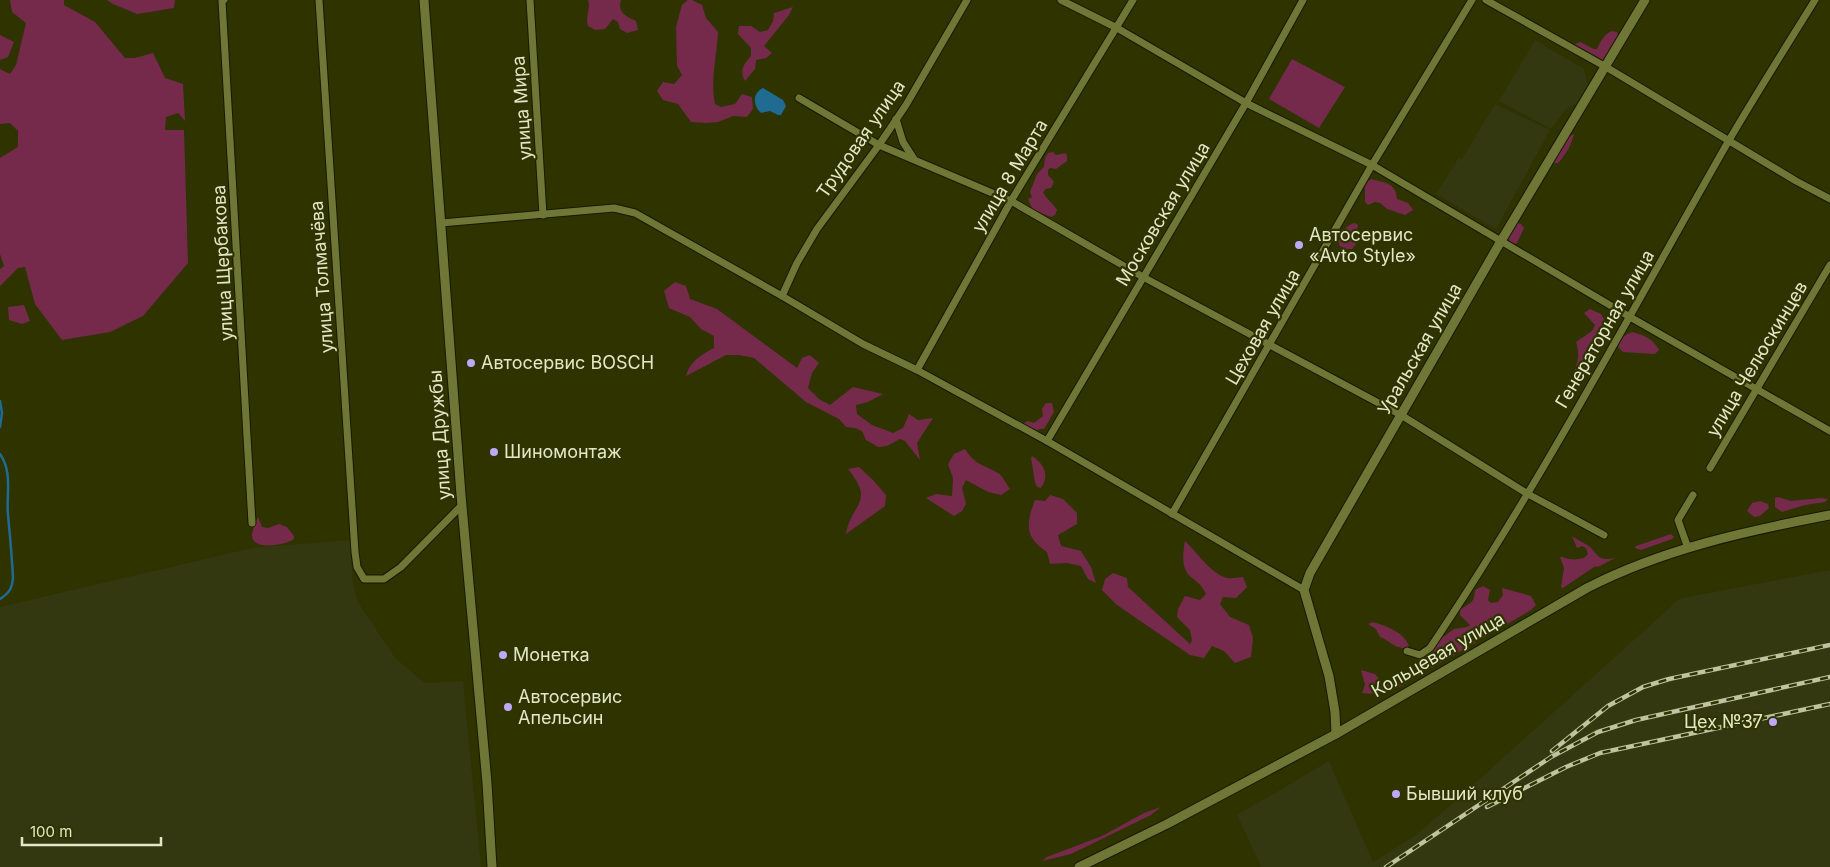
<svg xmlns="http://www.w3.org/2000/svg" width="1830" height="867" font-family="Inter,sans-serif">
	<style>
		.built { fill: #333811 }
		.green { fill: #752a4b }
		.water { fill: #1f6b91 }
		.lines { fill: none; stroke-linecap: round; stroke-linejoin: round }
		.stream { stroke: #1f6b91; stroke-width: 2.5 }
		.minor-casing { stroke: #171a00; stroke-width: 9 }
		.tertiary-casing { stroke: #171a00; stroke-width: 11 }
		.minor { stroke: #6f7737; stroke-width: 7 }
		.tertiary { stroke: #6f7737; stroke-width: 9 }
		.rail-casing { stroke: #bec49f; stroke-width: 4.5 }
		.rail { stroke: #2e3300; stroke-width: 2.5; stroke-dasharray: 8; stroke-linecap: butt }
		.poi-dot { fill: #bda9f5; stroke: #2e3300; stroke-width: 2 }
		.labels { text-anchor: middle; stroke-width: 4.5; stroke-linejoin: round; paint-order: stroke }
		.street-label { font-size: 18px; fill: #e2e8c7; stroke: #2e3300 }
		.poi-label { font-size: 18px; fill: #e2e8c7; stroke: #2e3300; text-anchor: start }
	</style>
	<rect width="100%" height="100%" fill="#2e3300"/>
	<g class="built">
		<polygon points="1535,40 1584,69 1588,85 1577,103 1566,109 1551,129 1499,101"/>
		<polygon points="1495,104 1550,130 1496,229 1436,194 1459,157 1462,159"/>
		<polygon points="350,540 353,583 358,602 395,658 425,683 463,681 481,867 0,867 0,607 252,548"/>
		<polygon points="1830,570 1830,867 1261,867 1237,815 1329,761 1373,862 1416,835 1444,811 1677,601 1682,598"/>
	</g>
	<g class="green">
		<polygon points="10,0 64,0 64,5 95,22 125,58 135,58 153,53 165,78 183,84 185,121 178,113 166,117 165,130 184,130 188,263 143,316 110,332 62,340 35,304 25,267 18,268 0,286 0,269 4,266 0,254 0,158 18,147 18,131 10,123 0,124 0,69 10,74 16,65 26,23 12,12"/>
		<polygon points="107,0 175,0 174,8 137,14 113,4"/>
		<path d="M588,0H621C617,13 626,16 636,21L638,30L627,33L620,29L618,22L613,19L605,29L595,30L588,26C585,16 591,9 588,0Z"/>
		<path d="M688,0H692L702,5L706,18L718,32C717,55 710,81 715,104L721,107L735,104L742,94L752,97L753,109L747,117L733,116L718,122L706,123L691,122L678,104L663,100L657,91L663,82L674,84L682,75L677,66L676,27L682,5Z"/>
		<path d="M793,7L789,15L764,46L772,53L766,58L756,60L755,69L745,81C739,70 744,64 751,56V48L738,34L739,26H751L760,32L768,30L773,21L774,13Z"/>
		<path d="M1612,31L1617,32L1619,37L1604,60L1600,61L1573,45L1580,42L1594,49H1597C1601,41 1604,34 1612,31Z"/>
		<polygon points="0,35 14,42 8,57 0,60"/>
		<polygon points="1292,59 1345,87 1319,128 1269,99"/>
		<path d="M1574,134C1571,146 1566,154 1558,163H1554C1556,153 1565,137 1574,134Z"/>
		<path d="M1053,152L1056,155L1065,153L1067,155V161L1056,169L1050,168L1048,170V175L1054,182L1051,188L1046,189L1043,192C1046,199 1053,203 1057,210L1055,215L1051,217L1033,210L1028,199L1032,197L1030,192L1037,174L1044,167L1045,158L1048,153Z"/>
		<path d="M1371,179C1384,183 1396,182 1397,199L1408,203L1413,210L1405,215L1387,209L1380,203L1375,202L1368,205L1365,202C1366,192 1362,185 1371,179Z"/>
		<path d="M1354,223L1357,224L1358,226L1355,235L1356,244L1352,249H1345L1340,246L1337,239L1341,237C1343,229 1347,226 1354,223Z"/>
		<path d="M1518,223L1521,224L1524,228L1517,243L1513,245L1510,244C1505,236 1512,229 1518,223Z"/>
		<path d="M675,282L686,286L690,299L717,309L797,368L802,358L810,355L819,363L812,373L808,388L819,399L830,405L853,387L883,394L868,402L856,405L857,414L872,425L893,433L903,428L909,414L918,420L933,418L917,443L920,460L905,441L900,439L887,446L878,447L866,440L862,431L855,428L846,427L839,419L806,402L754,358L739,355H726L686,376C690,361 701,355 714,348V336L701,329L690,317L669,308L664,291Z"/>
		<polygon points="24,305 30,321 22,324 9,320 8,307"/>
		<path d="M1590,309L1601,314L1607,324L1596,357L1578,380L1574,377C1576,361 1581,359 1576,342L1592,331L1595,325L1584,313Z"/>
		<path d="M1632,332C1644,335 1653,339 1659,350L1655,354L1623,352L1618,347C1620,339 1624,335 1632,332Z"/>
		<polygon points="1046,403 1052,403 1054,412 1044,429 1039,429 1036,432 1022,424 1028,421 1034,423 1043,416 1042,409"/>
		<path d="M965,449C976,466 983,464 998,473C1003,476 1006,484 1010,489L1001,495L988,492L966,480L962,488L966,504L962,511L954,516L926,498L936,494L952,496L953,478L948,464L954,454Z"/>
		<path d="M1032,456C1044,464 1050,475 1041,488L1037,487L1035,482L1031,458Z"/>
		<path d="M859,467L873,480L886,495L885,506L846,534C851,503 876,503 848,469Z"/>
		<path d="M1050,495L1063,499L1077,513V524L1058,535L1061,546L1081,551L1091,567L1096,583L1088,579L1081,566L1067,563L1050,564L1047,552C1023,537 1027,522 1035,500L1045,501Z"/>
		<polygon points="1778,497 1791,501 1821,498 1828,499 1825,502 1805,505 1782,512 1775,507 1775,498"/>
		<polygon points="1760,501 1768,504 1769,508 1760,516 1754,517 1747,511 1752,503"/>
		<path d="M258,517L262,527L268,528L279,524L287,527L294,536V539C286,545 253,551 252,536C252,530 256,522 258,517Z"/>
		<polygon points="1671,534 1674,537 1672,539 1641,550 1635,548 1636,546"/>
		<path d="M1572,536C1577,540 1585,543 1590,547C1600,557 1598,561 1615,558L1600,566L1594,567L1563,588L1561,587L1564,568L1560,557C1565,557 1566,559 1570,559C1574,560 1580,559 1584,558L1588,554L1586,548L1582,546L1577,548Z"/>
		<path d="M1185,541C1197,552 1210,573 1227,578C1231,579 1239,577 1243,577L1247,587L1236,598L1223,597L1220,604L1230,617L1249,625L1253,638L1251,657L1235,663L1224,651L1212,646L1204,658L1190,655L1117,605L1102,590L1105,579L1113,573L1127,578L1128,587L1190,644L1192,640L1190,630L1177,617L1178,609L1185,596L1200,600L1206,594C1202,585 1198,583 1190,576C1181,568 1183,553 1185,541Z"/>
		<path d="M1483,586L1490,590L1488,600L1491,603L1498,602L1503,595L1502,588L1531,596L1536,605L1531,610L1432,668L1425,665L1422,661L1424,649L1430,643L1440,639L1454,629L1467,627L1470,625L1460,615V610C1470,602 1474,605 1475,590Z"/>
		<path d="M1373,622C1386,626 1404,632 1409,646L1406,648C1392,648 1391,641 1380,637L1376,629L1368,624Z"/>
		<path d="M1361,670L1375,674L1381,681L1390,684L1416,676C1399,689 1383,696 1362,693L1365,685Z"/>
		<polygon points="1161,807 1151,815 1071,854 1042,861 1047,857 1102,836 1144,813"/>
	</g>
	<path class="water" d="M763,88L783,100L786,106L781,115H778L770,111L761,113C753,106 752,93 763,88Z"/>
	<g class="lines">
		<g class="stream">
			<polyline points="0,401 2,413 0,427"/>
			<path d="M0,454C13,473 6,494 8,515C10,536 12,557 13,578C12,589 9,593 0,599"/>
		</g>
		<defs>
			<g id="minor">
				<polyline points="224,0 222,1 252,523"/>
				<polyline points="319,0 355,552 357,567 364,579 384,579 401,567 461,506"/>
				<polyline points="530,0 543,215"/>
				<polyline points="1061,0 1117,28 1246,103 1372,165 1630,317 1830,431"/>
				<polyline points="1486,0 1606,67 1796,181 1830,199"/>
				<polyline points="799,98 879,145 1011,201 1143,277 1401,415 1528,494 1604,535"/>
				<polyline points="896,119 903,142 914,159"/>
				<polyline points="441,223 614,208 635,213 782,296 863,344 917,370 1047,441 1304,590"/>
				<polyline points="782,296 797,263 817,229 879,145 906,105 967,0"/>
				<polyline points="917,370 1011,201 1133,0"/>
				<polyline points="1047,441 1246,103 1303,0"/>
				<polyline points="1710,468 1830,265"/>
				<polyline points="1172,514 1372,165 1472,0"/>
				<polyline points="1688,548 1678,520 1693,495"/>
				<path d="M1407,651L1420,655L1430,648C1539,486 1631,312 1728,142C1756,94 1786,47 1815,0"/>
			</g>
			<g id="tertiary">
				<polyline points="424,0 461,495 487,783 492,867"/>
				<polyline points="1336,734 1335,712 1329,676 1304,590 1310,573 1501,241 1645,0"/>
				<path d="M1079,867L1167,824L1336,734L1587,588C1663,549 1746,531 1830,515"/>
			</g>
		</defs>
		<use href="#minor" class="minor-casing"/>
		<use href="#tertiary" class="tertiary-casing"/>
		<use href="#minor" class="minor"/>
		<use href="#tertiary" class="tertiary"/>
		<defs>
			<g id="rail">
				<polyline points="1552,751 1608,706 1643,687 1669,679 1830,645"/>
				<polyline points="1487,807 1566,767 1600,753 1830,704"/>
				<polyline points="1386,867 1551,757 1598,732 1636,720 1830,677"/>
			</g>
		</defs>
		<use href="#rail" class="rail-casing"/>
		<use href="#rail" class="rail"/>
	</g>
	<g class="poi-dot">
		<circle cx="1299" cy="245" r="5"/>
		<circle cx="471" cy="363" r="5"/>
		<circle cx="494" cy="452" r="5"/>
		<circle cx="503" cy="655" r="5"/>
		<circle cx="508" cy="707" r="5"/>
		<circle cx="1773" cy="722" r="5"/>
		<circle cx="1396" cy="794" r="5"/>
	</g>
	<g class="labels">
		<g class="street-label">
			<text transform="translate(522 108) rotate(-94)" y="6">улица Мира</text>
			<text transform="translate(861 139) rotate(-55)" y="6">Трудовая улица</text>
			<text transform="translate(1010 176) rotate(-59)" y="6">улица 8 Марта</text>
			<text transform="translate(1163 214) rotate(-59)" y="6">Московская улица</text>
			<text transform="translate(223 263) rotate(-93)" y="6">улица Щербакова</text>
			<text transform="translate(322 277) rotate(-94)" y="6">улица Толмачёва</text>
			<text transform="translate(1263 327) rotate(-60)" y="6">Цеховая улица</text>
			<text transform="translate(1605 329) rotate(-60)" y="6">Генераторная улица</text>
			<text transform="translate(1420 349) rotate(-60)" y="6">Уральская улица</text>
			<text transform="translate(1757 359) rotate(-59)" y="6">улица Челюскинцев</text>
			<text transform="translate(440 435) rotate(-94)" y="6">улица Дружбы</text>
			<text transform="translate(1438 655) rotate(-30)" y="6">Кольцевая улица</text>
		</g>
		<g class="poi-label">
			<text x="1309" y="241">Автосервис<tspan x="1309" dy="21">«Avto Style»</tspan></text>
			<text x="481" y="369">Автосервис BOSCH</text>
			<text x="504" y="458">Шиномонтаж</text>
			<text x="513" y="661">Монетка</text>
			<text x="518" y="703">Автосервис<tspan x="518" dy="21">Апельсин</tspan></text>
			<text x="1763" y="728" text-anchor="end">Цех №37</text>
			<text x="1406" y="800">Бывший клуб</text>
		</g>
	</g>
	<path d="M22 837v8h139v-8" fill="none" stroke="#e2e8c7" stroke-width="2.5"/>
	<text x="30" y="837" font-size="15" fill="#e2e8c7" stroke="#2e3300" stroke-width="4" paint-order="stroke">100 m</text>
</svg>
